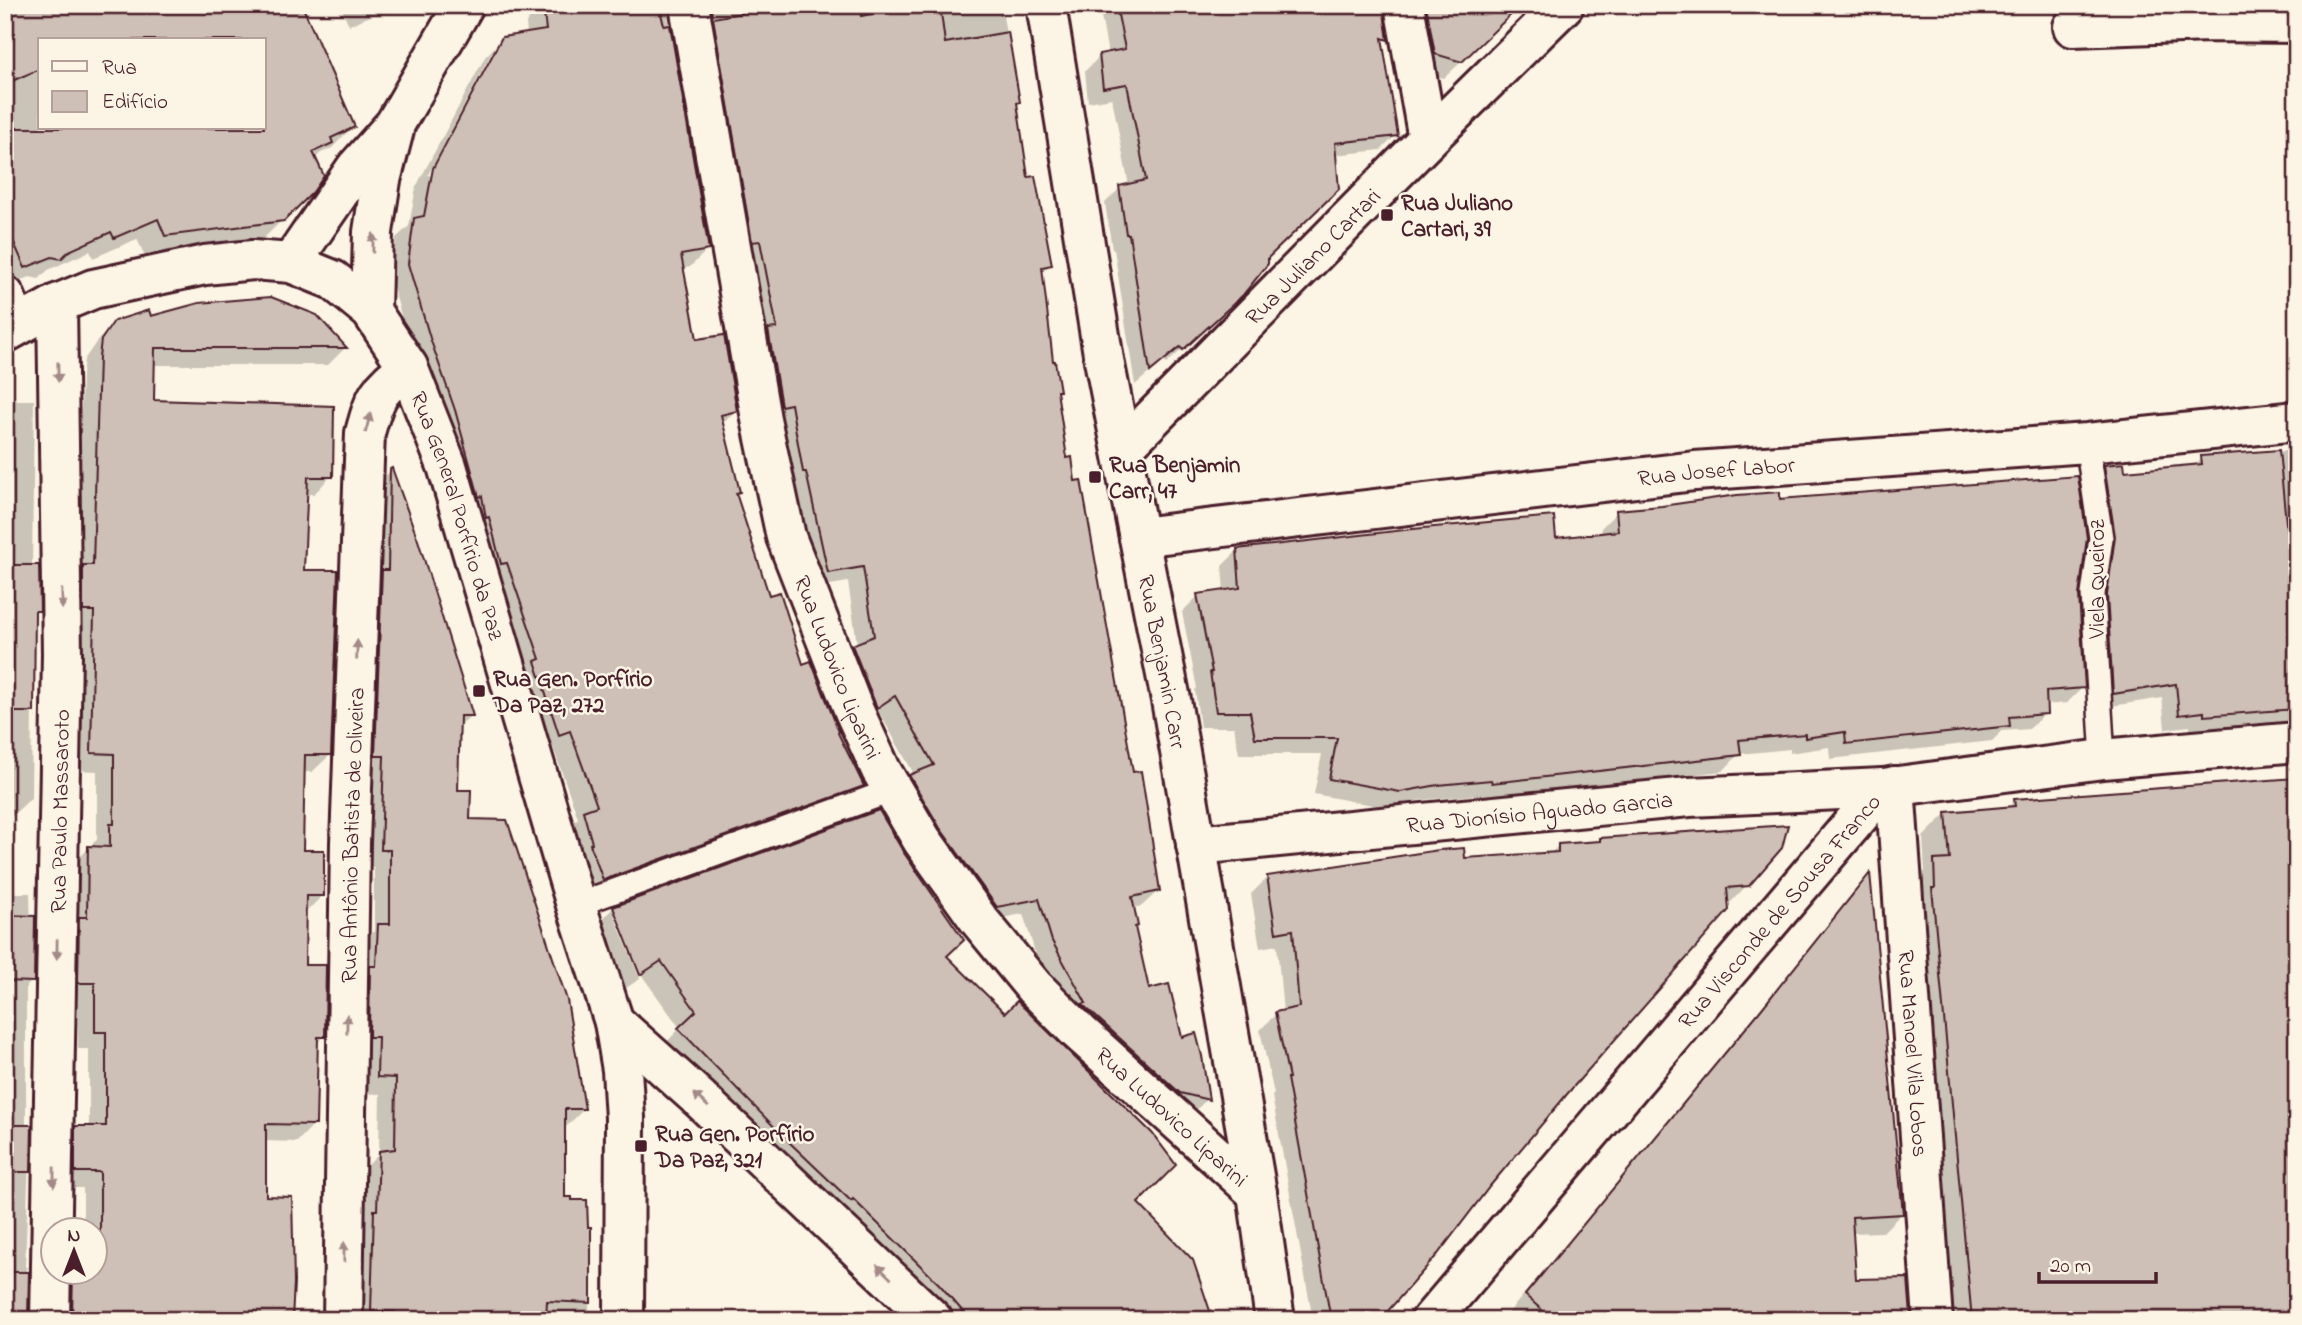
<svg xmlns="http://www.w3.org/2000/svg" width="2302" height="1325" font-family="'Indie Flower',sans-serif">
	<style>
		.shadow { fill: #0003; fill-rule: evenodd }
		.building { fill: #cfc0b7; stroke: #4a1f2b; stroke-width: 2 }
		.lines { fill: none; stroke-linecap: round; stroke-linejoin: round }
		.service-casing { stroke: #4a1f2b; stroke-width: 28 }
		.minor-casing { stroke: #4a1f2b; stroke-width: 44 }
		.tertiary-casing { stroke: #4a1f2b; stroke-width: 44 }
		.service { stroke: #fcf5e5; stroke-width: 23 }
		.minor { stroke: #fcf5e5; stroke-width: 38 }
		.tertiary { stroke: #fcf5e5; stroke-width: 38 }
		.oneway { fill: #a38a88 }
		.poi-dot { fill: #4a1f2b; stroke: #fcf5e5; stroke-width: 2.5 }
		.labels { text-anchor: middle; stroke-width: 5; stroke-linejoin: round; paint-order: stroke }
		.poi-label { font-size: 23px; font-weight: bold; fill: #4a1f2b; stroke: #fcf5e5; text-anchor: start }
		.street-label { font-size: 23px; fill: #4a1f2b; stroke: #fcf5e5 }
	</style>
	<rect width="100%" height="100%" fill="#fcf5e5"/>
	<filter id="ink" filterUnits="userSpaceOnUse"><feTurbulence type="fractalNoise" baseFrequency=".0143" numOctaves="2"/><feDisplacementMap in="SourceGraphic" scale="14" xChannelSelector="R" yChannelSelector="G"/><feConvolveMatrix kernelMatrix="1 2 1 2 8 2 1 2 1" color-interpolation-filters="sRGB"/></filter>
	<g filter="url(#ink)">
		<g class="shadow">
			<path d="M5,5H305L301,7L352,127L332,148L321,153L314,159L290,212L261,241L145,256L137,239L93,258L90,251L48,270L39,279L30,277L5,287ZM40,40H264V128H40Z"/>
			<polygon points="340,5 404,5 381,15 380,12 349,25"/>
			<path d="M531,5H666L708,249L690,267L682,269L695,341L736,410L721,425L738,491L735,495L768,597L862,785L844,803L585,897L566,830L578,818L553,747L541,751L413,356L391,280L396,238L409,226L416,187L485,57L503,38L527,35L526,23L532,16ZM492,52H496L431,176L428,175Z"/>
			<polygon points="687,5 1001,5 1018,102 1015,104 1027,179 1050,265 1041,273 1052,363 1058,390 1056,393 1065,460 1159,890 1142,906 1132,908 1134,928 1147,991 1181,1039 1207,1099 1191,1115 1070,1019 1037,958 1023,914 980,922 894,792 914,774 878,710 860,722 836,662 857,644 848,582 812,588"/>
			<polygon points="1099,5 1374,5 1396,135 1381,150 1334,155 1267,257 1226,310 1166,364 1163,361 1135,385 1114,249 1112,249 1105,203 1120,188 1129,186 1112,98 1088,102 1085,71 1100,56 1108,54"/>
			<polygon points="1414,5 1522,5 1444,78 1424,72"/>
			<polygon points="316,317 345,348 328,365 153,365 153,401 331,476 314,494 305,494 302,572 330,755 312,772 303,772 301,852 322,896 304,914 303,966 324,1036 316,1044 314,1124 297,1142 264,1141 264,1197 290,1320 55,1320 68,1272 94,1272 94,1230 83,1230 83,1188 58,1188 59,1145 76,1127 89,1127 89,1049 78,1049 78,1000 61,1000 72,865 89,848 93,848 93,843 97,840 97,771 74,770 77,573 82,375 84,360 97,341 115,323 149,318"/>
			<polygon points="5,400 34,400 32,567 38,610 33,615 31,798 13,815 5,815"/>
			<polygon points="2297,450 2297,722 2190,730 2190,726 2165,729 2162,698 2099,708 2091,481 2105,466 2123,473 2193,466 2202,458"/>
			<polygon points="391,470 471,715 457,729 456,792 584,1109 567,1126 563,1126 563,1199 586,1229 590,1229 589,1320 355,1320 363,1170 379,1154 380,1094 360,1093 361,943 374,931 374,867 365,866 374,488"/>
			<polygon points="1779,501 2077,595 2083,687 2067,703 2045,705 2045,713 2029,729 2002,731 1992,741 1830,759 1829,747 1790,753 1790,749 1739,754 1723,771 1476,798 1476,795 1421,800 1383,807 1314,794 1322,754 1239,754 1234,727 1200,727 1195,690 1197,688 1182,612 1198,596 1224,592 1222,566 1238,550 1554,539 1602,534 1601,528 1617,512"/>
			<polygon points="2015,801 2297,1320 1946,1320 1910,886 1925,871 1923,837 1947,813 2007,808"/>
			<polygon points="1600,840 1747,885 1731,902 1727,902 1378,1320 1313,1320 1272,1096 1274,1094 1260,1030 1276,1014 1283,1013 1277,945 1260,948 1251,894 1267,878 1463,860 1550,854 1558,846 1597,843"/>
			<polygon points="1868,877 1901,1214 1883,1232 1851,1233 1855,1281 1909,1316 1905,1320 1507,1320 1505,1317 1742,1033 1852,893"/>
			<polygon points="5,893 30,893 32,981 26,987 26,1127 30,1127 25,1267 27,1267 26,1316 23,1320 5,1320"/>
			<polygon points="613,908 944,957 1135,1203 1211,1320 939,1320 663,1046 680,1028 643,977 618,915 614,915 640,979 623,990 597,925"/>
		</g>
		<g class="building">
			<polygon points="5,5 302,5 355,127 331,138 333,143 313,152 324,176 313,192 284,221 165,236 158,219 114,238 111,232 69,251 61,259 52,257 25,268 5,222 5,128 264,128 264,40 40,40 40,69 5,84"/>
			<polygon points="543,5 659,5 664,26 670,25 709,250 681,255 697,339 724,335 737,411 721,415 740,492 736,493 769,595 780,592 803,664 811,661 839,732 838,733 864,786 603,880 590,844 592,843 583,811 597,806 570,731 559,735 535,661 540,659 507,563 501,564 489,517 486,518 482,496 479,497 455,410 430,338 408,264 414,218 424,216 433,168 502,37 546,30"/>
			<polygon points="916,5 940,5 945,43 1008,32 1020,102 1017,103 1028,177 1035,176 1052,265 1042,267 1053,361 1055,361 1060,391 1057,391 1067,458 1072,457 1075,481 1081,480 1133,772 1141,771 1160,891 1132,897 1138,926 1135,927 1149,989 1169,984 1182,1037 1196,1033 1202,1056 1209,1100 1180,1093 1082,1004 1086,1003 1052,941 1039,899 997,907 940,828 909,775 934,765 895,696 877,708 852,645 874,636 863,567 828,573 806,472 803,472 791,404 781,406 768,329 777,328 760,241 752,242 713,18 782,6 783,11 860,6 861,16"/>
			<polygon points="1145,5 1383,5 1388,40 1382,38 1398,136 1335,143 1339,189 1268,258 1268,264 1243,295 1183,350 1180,347 1150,372 1129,234 1126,234 1119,186 1146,180 1127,84 1103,88 1099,54 1125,49 1117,10"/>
			<polygon points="1426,5 1521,5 1462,62 1435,54"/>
			<polygon points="271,297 317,315 347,348 155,348 154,400 334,406 333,477 308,477 304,570 338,570 331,755 305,755 303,850 324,850 324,896 306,896 305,965 326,965 325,1037 318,1037 316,1125 266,1124 266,1196 292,1197 294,1282 292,1320 78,1320 78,1317 72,1317 73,1272 94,1272 94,1265 100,1265 100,1172 75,1172 75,1126 106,1126 106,1032 95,1032 95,983 78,983 79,917 87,917 88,846 110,847 110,824 114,824 114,754 91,753 94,611 83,611 83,565 93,565 99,357 101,340 114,321 149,310 151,316 199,303"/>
			<polygon points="2279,450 2287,533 2297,532 2297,709 2204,716 2204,712 2179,715 2176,684 2113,694 2107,595 2115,536 2104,465 2124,463 2125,471 2202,464 2201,456"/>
			<polygon points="392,468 418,540 473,716 460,716 458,790 471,790 470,819 507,820 567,1000 585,1109 565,1109 565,1197 572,1197 572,1200 587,1200 588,1227 591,1227 591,1303 547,1301 546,1320 395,1320 395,1312 371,1311 374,1210 377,1210 379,1151 395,1149 396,1078 377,1077 378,1037 369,1037 370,966 376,966 378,924 390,924 390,850 381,850 384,756 375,756 382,570 388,570 390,469"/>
			<polygon points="2078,476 2087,538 2079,595 2085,688 2046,691 2047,714 2009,717 2010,726 1846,744 1845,732 1805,738 1805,734 1739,740 1741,755 1492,783 1491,780 1438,785 1400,792 1329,779 1337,738 1255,738 1250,712 1216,712 1210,672 1212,672 1197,594 1240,588 1237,549 1413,529 1554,516 1556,538 1618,531 1616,510 1662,506 1737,495 1780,492 1780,499"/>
			<polygon points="5,565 39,565 40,611 35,611 34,712 5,712"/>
			<polygon points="2297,778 2297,1320 1972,1320 1932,888 1935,888 1934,860 1950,859 1946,812 2015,806 2014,799"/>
			<polygon points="879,810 904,853 964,940 947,956 1005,1013 1017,1001 1152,1133 1176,1165 1138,1203 1193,1260 1213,1320 970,1320 940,1285 853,1199 851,1201 788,1141 678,1028 696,1011 661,961 640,975 613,907"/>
			<polygon points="1788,825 1782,848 1749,886 1727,888 1729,910 1568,1093 1490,1186 1438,1254 1380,1320 1331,1320 1287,1078 1289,1078 1275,1012 1299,1007 1293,930 1276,933 1267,876 1439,850 1464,848 1465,858 1558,852 1558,844 1600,841 1600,838"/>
			<polygon points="1870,873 1903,1214 1852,1217 1856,1279 1908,1278 1911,1316 1900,1320 1553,1320 1525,1295 1759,1012"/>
			<polygon points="5,915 35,916 34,982 5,981"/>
			<polygon points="5,1125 32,1125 31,1172 5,1172"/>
			<polygon points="5,1272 29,1272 28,1317 5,1317"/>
		</g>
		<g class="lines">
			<defs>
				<g id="service">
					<polyline points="2087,443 2101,538 2093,594 2103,759"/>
					<polyline points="576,905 893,790"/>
				</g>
				<g id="minor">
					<path id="s1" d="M689,5L761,419L786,537L854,711L881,770L922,840L979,920L1034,987L1079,1032L1257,1193"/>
					<path id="s2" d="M1046,5L1104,360L1171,700L1257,1193L1275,1320"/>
					<polyline points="1404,5 1428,139"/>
					<polyline points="2073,27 2209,22 2297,23"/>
					<polyline points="291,263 356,168 395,124 464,5"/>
					<polyline points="5,296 17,325"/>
					<polyline points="371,311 373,232 381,180 394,130"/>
					<path id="s3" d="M1122,449L1428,139L1564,5"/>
					<path id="s4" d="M1139,537L1695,471L2087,443L2297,421"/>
					<path id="s5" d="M1895,786L1933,1320"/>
					<path id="s6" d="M1196,845L1689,797L1883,788"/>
					<polyline points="614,1022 700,1099 933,1320"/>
					<path id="s7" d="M50,1320L62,654L57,304"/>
					<path id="s8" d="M343,1320L350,843L365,433C375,396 378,390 408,367"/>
					<path id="s9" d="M1431,1320L1883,788L2103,759L2297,742"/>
				</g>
				<g id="tertiary">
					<path id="s10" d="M5,333L57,304L93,289L205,265L253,260L291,263L333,280L371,311L408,367L447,466L576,905L614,1022L622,1070L625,1118L624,1320"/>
				</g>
			</defs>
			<use href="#service" class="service-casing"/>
			<use href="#minor" class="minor-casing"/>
			<use href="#tertiary" class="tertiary-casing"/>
			<use href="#service" class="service"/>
			<use href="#minor" class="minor"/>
			<use href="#tertiary" class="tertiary"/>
		</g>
		<defs><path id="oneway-solid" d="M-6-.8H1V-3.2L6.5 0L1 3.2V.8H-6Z" transform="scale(1.75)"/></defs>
		<g class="oneway">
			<use href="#oneway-solid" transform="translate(373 243) rotate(-89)"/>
			<use href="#oneway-solid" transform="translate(58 372) rotate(89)"/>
			<use href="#oneway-solid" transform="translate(368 423) rotate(-75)"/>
			<use href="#oneway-solid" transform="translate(62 599) rotate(89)"/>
			<use href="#oneway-solid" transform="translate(357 650) rotate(-88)"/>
			<use href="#oneway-solid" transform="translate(57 949) rotate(91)"/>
			<use href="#oneway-solid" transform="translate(347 1024) rotate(-89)"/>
			<use href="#oneway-solid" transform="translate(701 1100) rotate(-137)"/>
			<use href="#oneway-solid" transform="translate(54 1177) rotate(91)"/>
			<use href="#oneway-solid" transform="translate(344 1252) rotate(-89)"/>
			<use href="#oneway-solid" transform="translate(884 1272) rotate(-136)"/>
		</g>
	</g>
	<g class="poi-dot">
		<rect x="1380" y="208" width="14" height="14" rx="3.5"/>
		<rect x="1088" y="470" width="14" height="14" rx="3.5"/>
		<rect x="472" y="684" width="14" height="14" rx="3.5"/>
		<rect x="634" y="1139" width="14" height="14" rx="3.5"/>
	</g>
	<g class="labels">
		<g class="poi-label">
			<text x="1401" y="210">Rua Juliano<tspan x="1401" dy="26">Cartari, 39</tspan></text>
			<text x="1109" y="472">Rua Benjamin<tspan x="1109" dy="26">Carr, 47</tspan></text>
			<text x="493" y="686">Rua Gen. Porfírio<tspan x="493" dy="26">Da Paz, 272</tspan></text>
			<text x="655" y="1141">Rua Gen. Porfírio<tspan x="655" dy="26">Da Paz, 321</tspan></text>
		</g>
		<g class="street-label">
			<text dy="8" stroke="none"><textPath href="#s3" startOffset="271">Rua Juliano Cartari</textPath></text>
			<text dy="8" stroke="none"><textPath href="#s4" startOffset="581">Rua Josef Labor</textPath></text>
			<text dy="8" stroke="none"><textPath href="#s10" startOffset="618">Rua General Porfírio da Paz</textPath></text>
			<text transform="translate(2096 579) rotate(-90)" y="8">Viela Queiroz</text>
			<text dy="8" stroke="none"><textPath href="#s2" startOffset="667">Rua Benjamin Carr</textPath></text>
			<text dy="8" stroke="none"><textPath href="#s1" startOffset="681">Rua Ludovico Liparini</textPath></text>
			<text dy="8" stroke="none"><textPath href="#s7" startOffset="509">Rua Paulo Massaroto</textPath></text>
			<text dy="8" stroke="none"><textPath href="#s6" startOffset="345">Rua Dionísio Aguado Garcia</textPath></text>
			<text dy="8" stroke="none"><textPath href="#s8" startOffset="485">Rua Antônio Batista de Oliveira</textPath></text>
			<text dy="8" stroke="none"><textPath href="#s9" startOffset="537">Rua Visconde de Sousa Franco</textPath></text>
			<text dy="8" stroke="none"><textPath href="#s5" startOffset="268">Rua Manoel Vila Lobos</textPath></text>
			<text dy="8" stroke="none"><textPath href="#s1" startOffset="1248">Rua Ludovico Liparini</textPath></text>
		</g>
	</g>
	<rect width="2302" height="1325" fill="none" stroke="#fcf5e5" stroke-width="28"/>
	<rect x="14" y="14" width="2274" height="1297" fill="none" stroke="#4a1f2b" stroke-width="2.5" filter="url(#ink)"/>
	<rect x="38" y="38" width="228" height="91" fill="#fcf5e5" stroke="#b59f9b" stroke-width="2"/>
	<rect x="52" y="61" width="35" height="10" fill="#fcf5e5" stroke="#b59f9b" stroke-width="2"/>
	<text x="102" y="74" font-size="21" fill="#4a1f2b">Rua</text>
	<rect x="52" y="91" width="35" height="21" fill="#cfc0b7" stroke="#b59f9b" stroke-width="2"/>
	<text x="102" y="108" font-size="21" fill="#4a1f2b">Edifício</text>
	<g transform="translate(74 1251)"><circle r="33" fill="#fcf5e5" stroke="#b59f9b" stroke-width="2"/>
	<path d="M0-5L12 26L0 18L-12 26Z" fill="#4a1f2b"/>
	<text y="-10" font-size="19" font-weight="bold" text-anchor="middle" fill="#4a1f2b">N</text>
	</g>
	<path d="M2039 1272v10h117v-10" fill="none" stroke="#4a1f2b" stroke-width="3.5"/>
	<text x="2050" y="1272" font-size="21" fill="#4a1f2b" stroke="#fcf5e5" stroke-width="5" paint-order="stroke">20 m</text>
</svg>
